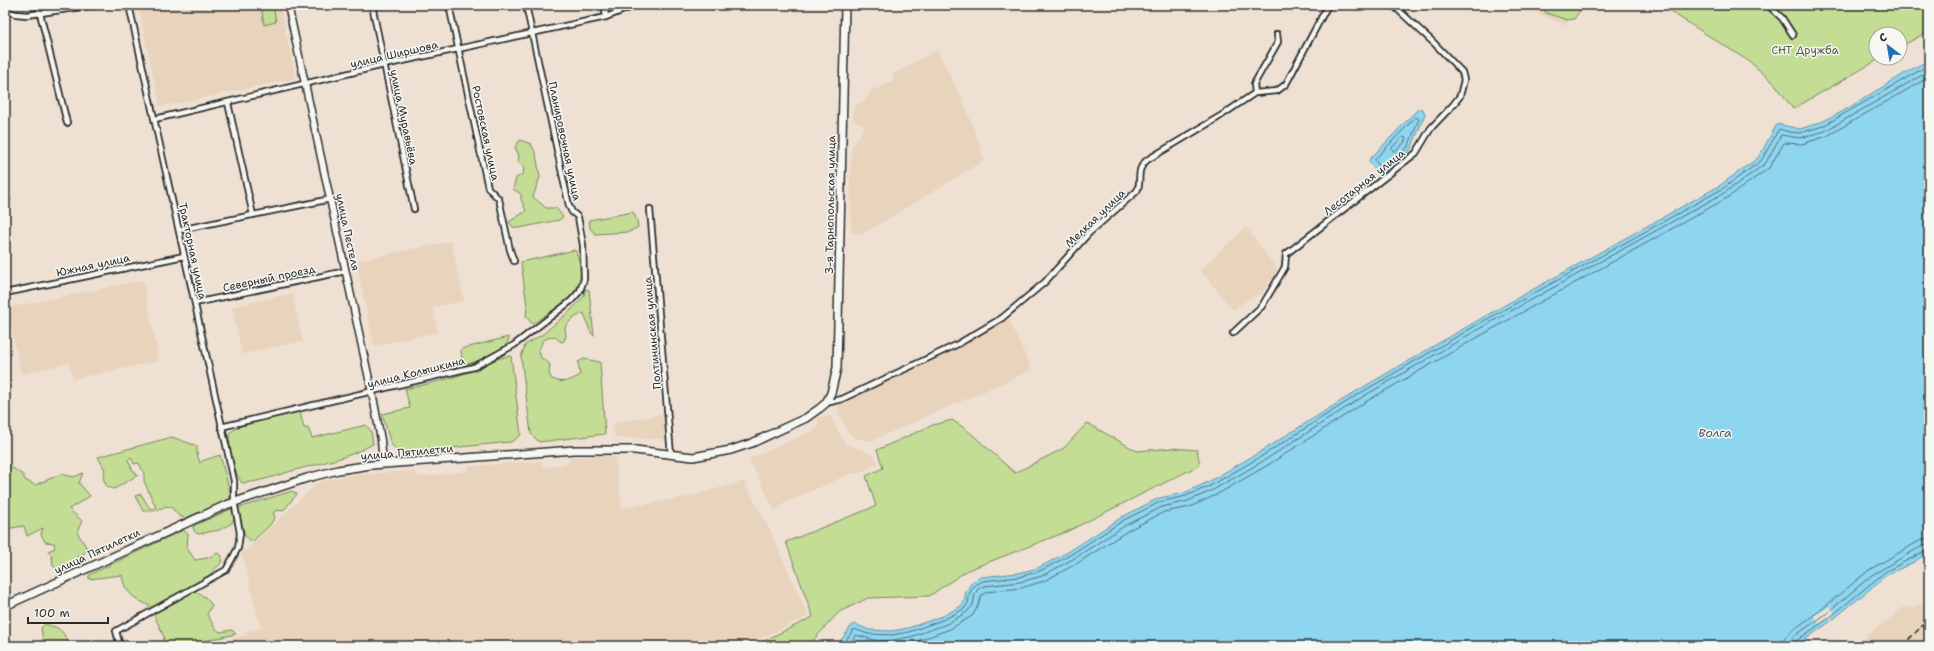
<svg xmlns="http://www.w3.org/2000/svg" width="1934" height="651" font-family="'Shantell Sans',sans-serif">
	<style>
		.built { fill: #e8d3bd }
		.green { fill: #c3dd94; stroke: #778460 }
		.water { fill: #8ed5ef; stroke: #6691a1 }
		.pier { fill: #eee1d3 }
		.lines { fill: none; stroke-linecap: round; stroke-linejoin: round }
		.shore { stroke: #536f79; stroke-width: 1 }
		.minor-casing { stroke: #2b2b2b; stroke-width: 8 }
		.tertiary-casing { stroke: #2b2b2b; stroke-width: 9 }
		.secondary-casing { stroke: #2b2b2b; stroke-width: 10 }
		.minor { stroke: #f6f6f2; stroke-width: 4.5 }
		.tertiary { stroke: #f6f6f2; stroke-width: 6 }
		.secondary { stroke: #f6f6f2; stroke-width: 7 }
		.rail { stroke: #2b2b2b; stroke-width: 1.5; stroke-dasharray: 6 3; stroke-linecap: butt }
		.labels { text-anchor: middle; stroke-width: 3; stroke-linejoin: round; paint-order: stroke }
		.park-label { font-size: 11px; fill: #515845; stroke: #f6f6f2 }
		.street-label { font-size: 11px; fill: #2b2b2b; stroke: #f6f6f2 }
		.water-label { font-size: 12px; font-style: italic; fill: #44565c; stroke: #f6f6f2 }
	</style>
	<rect width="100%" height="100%" fill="#eee1d3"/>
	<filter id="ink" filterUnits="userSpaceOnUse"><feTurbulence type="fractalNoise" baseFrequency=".025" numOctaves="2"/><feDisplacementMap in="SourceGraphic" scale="8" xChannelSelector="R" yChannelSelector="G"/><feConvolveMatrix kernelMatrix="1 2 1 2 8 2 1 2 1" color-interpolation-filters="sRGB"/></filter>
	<g filter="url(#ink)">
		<g class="built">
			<polygon points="138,5 280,5 296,78 160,107"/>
			<polygon points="1516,5 1573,5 1566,25"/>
			<polygon points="937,50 962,98 985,160 863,234 851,233 850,176 852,147 865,126 853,120 853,107 864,101 873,88 876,90 893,80 893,74"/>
			<polygon points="1246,227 1279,272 1268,283 1262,294 1250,298 1233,310 1200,270"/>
			<polygon points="451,241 464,301 433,307 438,332 374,346 356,261"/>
			<polygon points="143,280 159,361 73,379 69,363 21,374 7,308"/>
			<polygon points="292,293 303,341 242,354 232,307"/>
			<polygon points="1008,318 1032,370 871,441 855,438 848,432 839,414 838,404 959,345"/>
			<polygon points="663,414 665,439 616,438 614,435 613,423"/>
			<polygon points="830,416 845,444 874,455 878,464 859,473 850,474 784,503 780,508 775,511 749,459 817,429 819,417"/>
			<polygon points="606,455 615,458 622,508 687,497 744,481 772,534 808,616 744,646 195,646 247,635 246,632 261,628 242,554 319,482 350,475 413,471 420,477 467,471 470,466 542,461 543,467 569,464 569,458"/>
			<polygon points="1929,600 1929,646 1851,646 1857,644 1879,626 1888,621 1900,609 1905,607 1913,608"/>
		</g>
		<g class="green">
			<polygon points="261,5 273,5 276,22 264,25"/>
			<polygon points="1541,5 1584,5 1574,19 1567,20 1546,13"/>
			<polygon points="1660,5 1929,5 1929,31 1900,47 1900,34 1876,34 1876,58 1881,58 1793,109 1775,84 1750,62"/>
			<polygon points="520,140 531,144 536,154 540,177 533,197 546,208 556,208 563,217 559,220 519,228 513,227 509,222 526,211 521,199 521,194 513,189 516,178 523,174 524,167 518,162 519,156 515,147"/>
			<polygon points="633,212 637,220 638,227 629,232 595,234 590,228 589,220"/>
			<path d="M575,250C595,290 560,305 532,324L526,316L527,306L521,262Z"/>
			<path d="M585,289L589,290L594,336L590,331L584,313L573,318L565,327L566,336L564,341L561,342L554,336L543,340L539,350L541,358L546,360L550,365L549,374L552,379C563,384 570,381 580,375L578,362L584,359L600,362L605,434L539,442L531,434L521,357L525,345L543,334L571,310L584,296Z"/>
			<path d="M508,337L509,339C503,354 479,360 465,365L462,361L461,349Z"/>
			<path d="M511,356L521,435L511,442L399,453L391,444L382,414L410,408L405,389C428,384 451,379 474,370C488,364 494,358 511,356Z"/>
			<path d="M300,412L304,428H308L312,438L366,425L371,431L373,444C349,458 321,463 295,470C277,475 261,482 242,483C234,473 229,446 229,433C249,419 276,415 300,412Z"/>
			<polygon points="952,420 966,429 1015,473 1064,448 1087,423 1137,451 1172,448 1197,450 1200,465 1066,532 968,570 929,596 868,598 839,612 808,646 753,646 813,617 786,542 876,506 866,476 883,468 877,450 933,425"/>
			<polygon points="172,437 197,446 197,454 200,463 202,461 220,455 230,492 230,500 185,518 179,516 172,508 166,506 155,511 143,511 135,496 141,494 150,509 156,508 144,481 144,474 139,463 134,464 131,457 128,460 133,471 138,475 114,489 107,487 103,478 105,470 98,457"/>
			<polygon points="5,463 23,475 25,480 35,485 61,474 74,477 83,473 79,483 90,496 69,509 82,521 77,532 88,550 59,571 53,566 52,557 48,551 55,548 54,543 45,542 41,534 43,528 27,536 24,526 5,529"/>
			<polygon points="292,491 297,494 283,511 277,510 273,513 275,517 270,525 252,542 245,536 238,508"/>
			<path d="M231,509C236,514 234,518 232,523L219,530L198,534L194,531L193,526Z"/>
			<path d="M183,530L188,534L187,548L195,560L207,558L218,553L222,556L221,563L194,591L205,597L212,605L207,614L215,628L220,632L232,630L236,634L183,646H163L164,637L150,606C135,599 124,593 122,575L89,579V575Z"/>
			<path d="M45,624C61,628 63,630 69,646H46L43,641L41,628Z"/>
		</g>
		<g class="water">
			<polygon points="1929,60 1929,552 1914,562 1887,575 1831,621 1796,646 837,646 852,625 855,624 869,630 892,631 908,628 943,616 961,606 964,602 966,591 972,582 981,577 1018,573 1038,568 1068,552 1122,517 1159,498 1184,493 1208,482 1260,452 1360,389 1480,319 1719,186 1758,158 1777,124 1800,129 1821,122 1840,113 1907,72"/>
			<path d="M1418,109H1423L1425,114L1411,149L1383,174C1377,173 1370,165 1369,160Z"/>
		</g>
		<polygon class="pier" points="1830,606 1835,614 1831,617 1833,620 1831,621 1829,618 1819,624 1814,616"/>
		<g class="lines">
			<g class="shore">
				<polygon points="1416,117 1419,119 1408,147 1383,168 1381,168 1375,160"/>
				<polygon points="1403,137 1406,138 1404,143 1395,151 1393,151 1392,148"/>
				<polyline points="842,646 854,629 868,634 892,635 909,632 945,619 964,609 968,603 970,592 975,585 983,581 1019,577 1040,571 1070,555 1124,520 1160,502 1186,496 1210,486 1262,456 1362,392 1482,322 1722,189 1761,161 1779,129 1789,132 1800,133 1823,126 1929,65"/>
				<polyline points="848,646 856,635 878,641 893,640 910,637 947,624 967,612 973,605 975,594 978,589 984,586 1020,582 1042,576 1073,559 1126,525 1162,507 1188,501 1213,490 1265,460 1364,396 1484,326 1724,193 1765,164 1781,135 1800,138 1825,131 1929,71"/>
				<polyline points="891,646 912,643 950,629 972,616 977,608 981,596 986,592 1021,588 1044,581 1076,564 1129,530 1164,512 1190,507 1216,495 1268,465 1367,401 1487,332 1727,198 1769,168 1784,143 1802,144 1827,136 1929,77"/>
				<polyline points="1783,646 1784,639 1789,633 1822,609 1869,570 1921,540 1929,538"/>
				<polyline points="1789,646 1793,637 1826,614 1872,575 1924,545 1929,544"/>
				<polyline points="1794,646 1796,641 1829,618 1885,572 1929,549"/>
			</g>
			<defs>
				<g id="minor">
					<polyline points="38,5 67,123"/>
					<polyline points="372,5 414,209"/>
					<polyline points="449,5 488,188 499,199 510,250 514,261"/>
					<polyline points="604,5 606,17"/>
					<polyline points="1768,5 1782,18 1793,35"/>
					<polyline points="5,11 16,14 27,15 95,5"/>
					<polyline points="1255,93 1254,84 1278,42 1277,34"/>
					<polyline points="228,103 253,215"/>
					<polyline points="155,119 384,65 606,17 637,5"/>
					<polyline points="5,201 7,200"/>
					<polyline points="650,209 671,455"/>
					<polyline points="179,230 331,199"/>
					<polyline points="5,293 184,256"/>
					<polyline points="195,303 346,271"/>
					<polyline points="1233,333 1262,306 1285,267 1286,254 1416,153 1431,128 1453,105 1460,96 1464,80 1462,72 1434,43 1393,5"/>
					<path d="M826,403L842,399L958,344L1002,318L1045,282L1089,233L1137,191C1143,178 1134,172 1147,160L1219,117L1255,93L1277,91L1286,84L1328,5"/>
					<polyline points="221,427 474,367 514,345 571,301 580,291 584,279 583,245 578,217 572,212 569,206 526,5"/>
					<polyline points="120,646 116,631 226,570 238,548 240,533 234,501 234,481 129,5"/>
				</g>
				<polyline id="tertiary" points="288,5 374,402 381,440 383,464"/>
				<polyline id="secondary" points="5,606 226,505 307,478 338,470 371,465 574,450 635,450 693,457 731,450 752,443 784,428 806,418 820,408 826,403 831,393 837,368 845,5"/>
			</defs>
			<use href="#minor" class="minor-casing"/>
			<use href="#tertiary" class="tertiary-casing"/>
			<use href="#secondary" class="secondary-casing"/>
			<use href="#minor" class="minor"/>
			<use href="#tertiary" class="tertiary"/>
			<use href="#secondary" class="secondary"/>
			<polyline class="rail" points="1902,646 1929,619"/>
		</g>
	</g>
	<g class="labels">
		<g class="park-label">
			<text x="1805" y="54">СНТ Дружба</text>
		</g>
		<g class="street-label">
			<text transform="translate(394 54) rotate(-13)" y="4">улица Ширшова</text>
			<text transform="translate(404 117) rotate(78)" y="4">улица Муравьёва</text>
			<text transform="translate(486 133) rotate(78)" y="4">Ростовская улица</text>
			<text transform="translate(565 141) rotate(78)" y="4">Планировочная улица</text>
			<text transform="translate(1364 182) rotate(-38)" y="4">Лесотарная улица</text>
			<text transform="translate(830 205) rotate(-89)" y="4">3-я Тарнопольская улица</text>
			<text transform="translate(1095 218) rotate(-44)" y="4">Мелкая улица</text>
			<text transform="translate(348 232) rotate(78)" y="4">улица Пестеля</text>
			<text transform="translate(193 251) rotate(78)" y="4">Тракторная улица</text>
			<text transform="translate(93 265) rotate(-12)" y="4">Южная улица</text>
			<text transform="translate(269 278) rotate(-12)" y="4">Северный проезд</text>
			<text transform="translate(652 333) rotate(-95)" y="4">Полтининская улица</text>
			<text transform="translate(416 372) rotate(-14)" y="4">улица Колышкина</text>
			<text transform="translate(407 452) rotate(-5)" y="4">улица Пятилетки</text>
			<text transform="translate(97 551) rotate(-25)" y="4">улица Пятилетки</text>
		</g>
		<g class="water-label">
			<text x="1715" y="437">Волга</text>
		</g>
	</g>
	<rect width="1934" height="651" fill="none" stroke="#f6f6f2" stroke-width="20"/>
	<rect x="10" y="10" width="1914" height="631" fill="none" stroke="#2b2b2b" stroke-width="1.5" filter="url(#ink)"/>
	<g transform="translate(1888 46) rotate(329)"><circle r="19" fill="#f6f6f2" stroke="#a5a5a2"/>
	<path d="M0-3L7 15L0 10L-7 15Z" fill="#1f6fb2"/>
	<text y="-6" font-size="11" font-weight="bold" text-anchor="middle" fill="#2b2b2b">С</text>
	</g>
	<path d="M28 617v6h80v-6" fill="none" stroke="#2b2b2b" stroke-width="2"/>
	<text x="34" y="617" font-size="12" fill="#2b2b2b" stroke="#f6f6f2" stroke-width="3" paint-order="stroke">100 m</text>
</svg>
